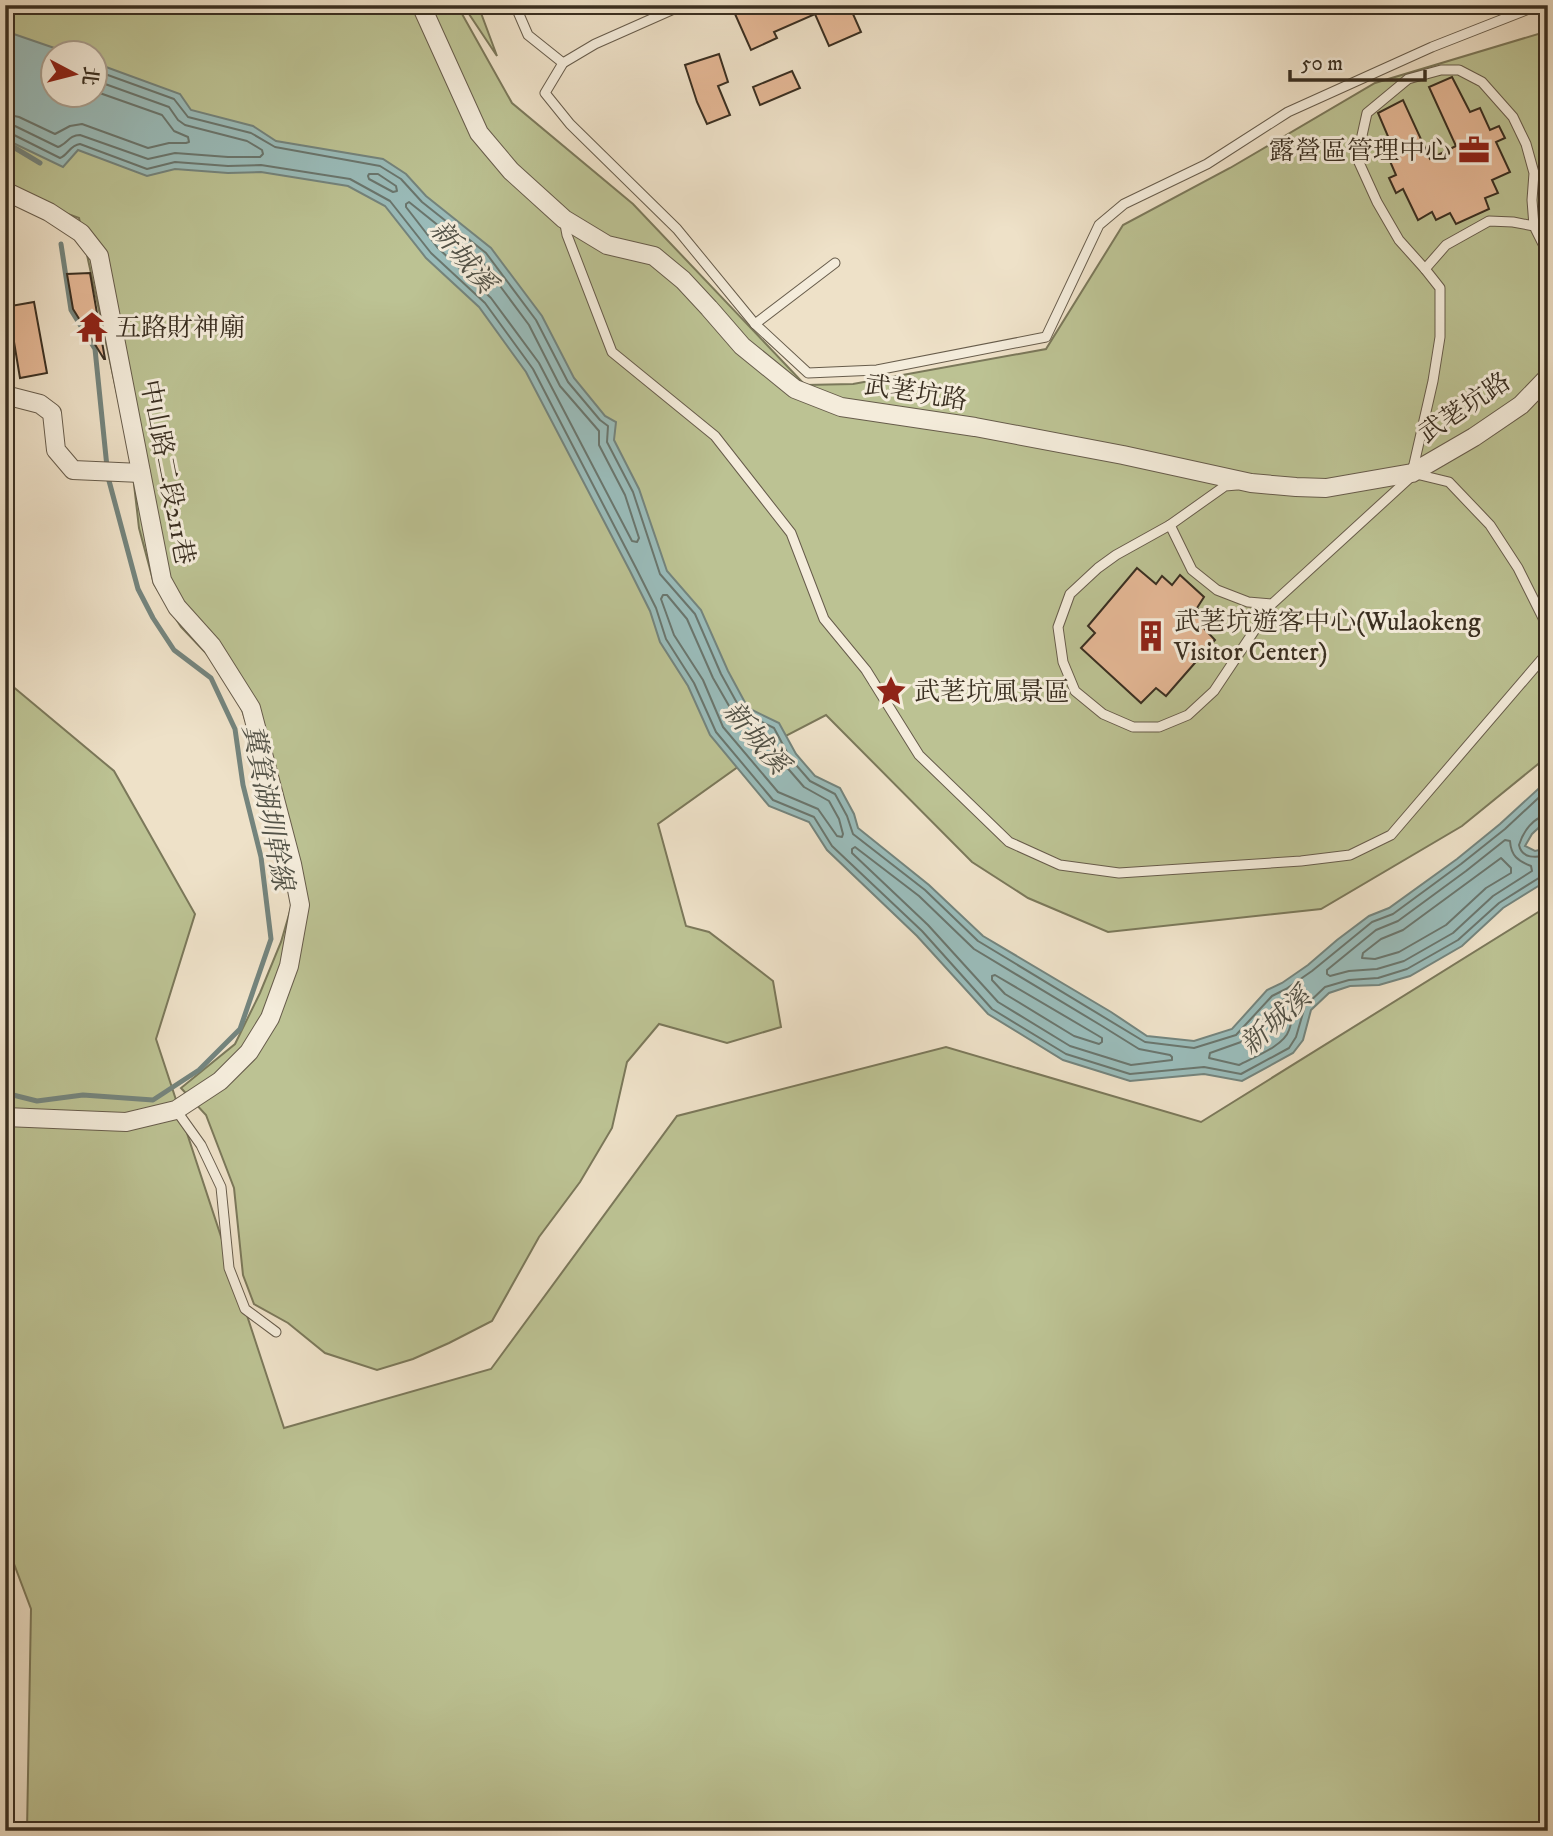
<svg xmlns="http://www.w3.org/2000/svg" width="1553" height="1836" font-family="'IM FELL DW Pica','Noto Serif TC',serif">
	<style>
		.green { fill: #bcc293; stroke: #7b785a; stroke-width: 2; fill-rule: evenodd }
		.water { fill: #9abcba; stroke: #74847d; stroke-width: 2 }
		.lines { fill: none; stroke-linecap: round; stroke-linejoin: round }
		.shore { stroke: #6a766e; stroke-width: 2 }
		.stream { stroke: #74847d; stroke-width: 5 }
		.building { fill: #e4b795; stroke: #3a2f21; stroke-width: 2 }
		.service-casing { stroke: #675c4b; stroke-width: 11 }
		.minor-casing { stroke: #675c4b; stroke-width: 20 }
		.service { stroke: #f4ecdb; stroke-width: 9 }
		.minor { stroke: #f4ecdb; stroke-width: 18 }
		.labels { text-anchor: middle; stroke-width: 6; stroke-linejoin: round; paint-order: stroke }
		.poi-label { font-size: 26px; fill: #3a2f21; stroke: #f4ecdb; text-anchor: start }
		.street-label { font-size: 26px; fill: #3a2f21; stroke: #f4ecdb }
		.water-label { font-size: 28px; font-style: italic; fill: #525247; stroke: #f4ecdb }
	</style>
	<rect width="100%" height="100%" fill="#eee1c8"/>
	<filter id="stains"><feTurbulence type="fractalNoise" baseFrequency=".00286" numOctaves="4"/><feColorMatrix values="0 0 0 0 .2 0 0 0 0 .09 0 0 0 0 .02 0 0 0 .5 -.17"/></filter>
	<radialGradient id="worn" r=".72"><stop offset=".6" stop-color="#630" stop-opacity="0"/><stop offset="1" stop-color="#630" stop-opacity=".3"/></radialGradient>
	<g class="green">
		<path d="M5,5H457L512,103L633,204L805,385L853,384L1046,349L1123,225L1230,168L1375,83L1548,31V756L1462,826L1321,909L1108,932L1028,898L972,862L826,715L770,744L658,824L686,926L709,932L773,981L781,1027L727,1043L659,1024L627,1062L612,1128L580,1182L539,1237L492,1321L449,1343L413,1359L377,1370L325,1353L288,1323L254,1304L243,1275L234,1188L206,1115L181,1088L235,1044L260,993L281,942L293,901L258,759L242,710L224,672L181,627L154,584L139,528L131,458L79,218L5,191ZM52,52H94V94H52Z"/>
		<polygon points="463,5 478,5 497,56"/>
		<polygon points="5,680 114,771 195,914 156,1039 284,1428 491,1369 677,1116 946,1047 1201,1122 1548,906 1548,1831 27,1831 31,1609 5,1540"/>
	</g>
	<polygon class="water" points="5,31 66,52 52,52 52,94 94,94 95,63 180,94 191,110 253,126 276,141 383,159 406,174 426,196 491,248 542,316 574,378 605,416 616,422 614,440 639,489 667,571 701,610 728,671 748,708 779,723 796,754 815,776 840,788 854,814 858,828 929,885 983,936 1111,1012 1147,1036 1194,1041 1232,1029 1267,990 1282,983 1308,965 1337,940 1369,916 1389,908 1457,859 1500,824 1548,780 1548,819 1532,834 1525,846 1535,851 1548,848 1548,880 1503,908 1462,946 1410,976 1379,985 1350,986 1329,993 1311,1010 1303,1040 1293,1053 1242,1081 1204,1074 1130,1081 1063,1060 988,1014 917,936 827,850 809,822 769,806 710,735 688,686 660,642 650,611 630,571 526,372 479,307 426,258 385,206 348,186 261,172 228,173 175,169 147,176 78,150 63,167 9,141 5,141"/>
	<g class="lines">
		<g class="shore">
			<polyline points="94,70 174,99 188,117 251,133 275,147 380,166 401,179 422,202 486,253 536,320 568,382 600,420 608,426 607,442 633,492 660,574 695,614 721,674 742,712 774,728 790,758 810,781 835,794 847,816 853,834 925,890 978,941 1145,1042 1194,1048 1236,1035 1272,996 1286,989 1312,971 1372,922 1393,914 1461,864 1505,829 1548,789"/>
			<polyline points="5,114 19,117 55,134 70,126 82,124 148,148 169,143 186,143 189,142 188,137 174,131 162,115 94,91"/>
			<path d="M5,125L15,126L58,147C67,144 69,135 80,135L148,159L175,153L228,157H260L263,154L262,150L247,141L185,125L178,120L169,107L94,80"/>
			<path d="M5,134H12L60,158C68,155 70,145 80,144L147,169L175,162L228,166L261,165L350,179L390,201L431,253L485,303L533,369L636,568L656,608L666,639L694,683L716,732L773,800L814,817L832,846L922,931L992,1009L1066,1054L1130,1074L1204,1067L1241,1074L1289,1048L1296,1037L1305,1006L1325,987L1349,980L1378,978L1407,969L1458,940L1499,903L1542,876L1548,875"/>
			<polygon points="369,174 378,174 396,186 397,191 393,192 369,179 368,176"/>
			<polygon points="409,202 480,259 529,325 560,386 599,431 599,445 625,495 639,538 637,542 632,541 539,363 491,298 437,247 406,207 406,204"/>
			<polygon points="663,595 667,595 687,619 713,678 736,718 741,723 768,735 784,764 804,787 829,801 839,819 843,834 842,837 837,836 818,809 778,792 723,727 703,680 674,635 661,599"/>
			<path d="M1548,815C1533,817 1523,832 1519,845C1522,859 1536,858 1548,855"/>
			<path d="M1505,840L1510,841C1511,856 1518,861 1531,866L1532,871L1493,896L1453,933L1404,961L1377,969L1349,971L1330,976L1327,974V970L1376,930L1398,921L1466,871Z"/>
			<polygon points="855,847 919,896 974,949 1102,1026 1139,1049 1170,1055 1172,1057 1172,1060 1131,1065 1070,1046 998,1002 928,925 852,853 852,849"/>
			<polygon points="1501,858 1511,868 1511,873 1486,888 1446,925 1399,952 1375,959 1362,958 1363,953 1381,939 1403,930"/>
			<polygon points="995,975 1097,1035 1102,1038 1102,1042 1099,1044 1074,1036 1005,994 992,980 992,976"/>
			<path d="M1295,994H1299L1300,998C1294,1008 1293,1019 1289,1030C1284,1046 1254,1057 1239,1065L1209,1058L1210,1053L1241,1042L1277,1003Z"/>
		</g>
		<g class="stream">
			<polyline points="5,142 40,163"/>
			<polyline points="5,1093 37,1101 83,1095 153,1100 199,1070 240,1029 271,939 261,857 243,785 235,729 211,678 174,650 153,618 138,589 108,477 95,349 71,310 61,244"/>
		</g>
	</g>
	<g class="building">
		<polygon points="731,5 849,5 861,32 829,46 815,14 774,32 777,38 751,50"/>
		<polygon points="719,54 728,82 718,86 730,115 707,124 697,102 685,65"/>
		<polygon points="792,71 800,88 760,105 753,87"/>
		<polygon points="1452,77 1470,112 1480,108 1490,130 1499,126 1505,138 1496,142 1510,172 1492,180 1498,193 1485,198 1489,209 1456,224 1450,213 1436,220 1432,212 1418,220 1403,189 1396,193 1389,178 1396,175 1386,152 1393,148 1378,113 1403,100 1430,159 1456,146 1429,87"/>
		<polygon points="90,273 105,359 104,359 73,309 67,274"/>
		<polygon points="34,302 47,373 20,378 12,330 5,331 5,307"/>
		<polygon points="1137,568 1156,584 1162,576 1172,585 1180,575 1204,597 1197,608 1207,617 1200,624 1215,640 1166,696 1156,688 1141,703 1081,648 1095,633 1088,626"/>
	</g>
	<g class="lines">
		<defs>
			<g id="service">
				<polyline points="515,5 528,35 563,63"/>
				<polyline points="683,5 595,44 563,63 545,93 570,124 677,229 755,324 808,373 877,370 1046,337 1099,225 1124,204 1207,164 1288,112 1432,47 1539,5"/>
				<polyline points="564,219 567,235 612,352 715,436 791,533 824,619 866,670 919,755 1009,842 1060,865 1119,873 1301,861 1350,855 1391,835 1548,652"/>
				<polyline points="1534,226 1532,200 1534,173 1526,144 1513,117 1482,82 1459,70 1441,70 1408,79 1367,113 1357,158 1377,202 1399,240 1425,269 1440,288 1440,337 1433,381 1412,473 1449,482 1490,525 1518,568 1543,618 1548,642"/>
				<polyline points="1425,269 1446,245 1489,221 1513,222 1534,226 1548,254"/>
				<polyline points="755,324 835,263"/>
				<polyline points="1170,525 1225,486 1237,485"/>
				<polyline points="1272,604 1248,602 1217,590 1192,570 1170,525 1116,555 1098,568 1070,594 1058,627 1063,662 1075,691 1103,714 1133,727 1159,727 1188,715 1214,691 1272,604 1413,475"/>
				<polyline points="176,1110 201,1145 221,1187 229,1268 245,1309 276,1332"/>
			</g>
			<g id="minor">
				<polyline points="421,5 479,133 511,171 564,219 607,245 654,256 683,280 709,308 742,346 795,389 841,407 975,427 1123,455 1251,483 1296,487 1326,488 1412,473 1474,437 1521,405 1548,377"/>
				<polyline points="5,191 49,212 81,233 99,256 162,580 177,607 212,646 251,708 292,864 300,905 289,966 270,1018 249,1052 220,1081 176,1110 126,1122 5,1117"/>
				<polyline points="5,395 40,404 52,413 56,450 73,470 141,473"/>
			</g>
		</defs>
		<use href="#service" class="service-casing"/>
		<use href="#minor" class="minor-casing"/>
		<use href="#service" class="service"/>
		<use href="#minor" class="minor"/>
	</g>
	<defs>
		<symbol id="office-bare" viewBox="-9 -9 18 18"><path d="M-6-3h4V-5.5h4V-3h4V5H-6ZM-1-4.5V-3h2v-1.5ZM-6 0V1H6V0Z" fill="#8f2418" stroke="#f4ecdb" stroke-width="2.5" paint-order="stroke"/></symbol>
		<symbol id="temple-bare" viewBox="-9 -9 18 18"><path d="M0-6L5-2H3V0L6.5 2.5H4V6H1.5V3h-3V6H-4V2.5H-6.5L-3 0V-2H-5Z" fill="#8f2418" stroke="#f4ecdb" stroke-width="2.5" paint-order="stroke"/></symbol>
		<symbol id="building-bare" viewBox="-9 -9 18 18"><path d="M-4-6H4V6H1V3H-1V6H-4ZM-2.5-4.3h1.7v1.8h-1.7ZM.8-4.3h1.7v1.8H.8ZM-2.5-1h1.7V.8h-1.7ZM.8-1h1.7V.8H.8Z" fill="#8f2418" stroke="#f4ecdb" stroke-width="2.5" paint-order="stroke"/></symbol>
		<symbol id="sight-bare" viewBox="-9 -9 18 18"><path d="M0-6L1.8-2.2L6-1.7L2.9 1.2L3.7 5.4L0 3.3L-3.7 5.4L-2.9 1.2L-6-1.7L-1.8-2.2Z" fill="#8f2418" stroke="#f4ecdb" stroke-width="2.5" paint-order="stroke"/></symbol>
	</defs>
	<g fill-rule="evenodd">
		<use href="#office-bare" x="1452" y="128" width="44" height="44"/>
		<use href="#temple-bare" x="70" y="305" width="44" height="44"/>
		<use href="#building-bare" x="1129" y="614" width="44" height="44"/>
		<use href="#sight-bare" x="869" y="669" width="44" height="44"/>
	</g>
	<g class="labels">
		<g class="poi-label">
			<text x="1451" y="159" text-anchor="end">露營區管理中心</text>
			<text x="115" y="336">五路財神廟</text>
			<text x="1174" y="630">武荖坑遊客中心(Wulaokeng<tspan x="1174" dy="30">Visitor Center)</tspan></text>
			<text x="914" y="700">武荖坑風景區</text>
		</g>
		<g class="street-label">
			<text transform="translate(916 392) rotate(9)" y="9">武荖坑路</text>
			<text transform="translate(1464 407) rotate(-34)" y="9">武荖坑路</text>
			<text transform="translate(168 472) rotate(79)" y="9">中山路二段211巷</text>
		</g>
		<g class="water-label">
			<text transform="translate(464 256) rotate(50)" y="10">新城溪</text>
			<text transform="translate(757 737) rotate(50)" y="10">新城溪</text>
			<text transform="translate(269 807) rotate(79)" y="10">糞箕湖圳幹線</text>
			<text transform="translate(1275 1020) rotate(-42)" y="10">新城溪</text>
		</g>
	</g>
	<rect width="1553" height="1836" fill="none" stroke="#eee1c8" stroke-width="28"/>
	<rect x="7" y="7" width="1539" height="1822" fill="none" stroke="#3a2f21" stroke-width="3.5"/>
	<rect x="14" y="14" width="1525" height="1808" fill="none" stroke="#3a2f21" stroke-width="2"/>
	<g transform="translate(74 74) rotate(97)"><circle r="33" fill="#f4ecdb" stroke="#aaa091" stroke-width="2"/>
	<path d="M0-5L12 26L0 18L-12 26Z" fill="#8f2418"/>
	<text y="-10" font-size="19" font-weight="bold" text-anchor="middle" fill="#3a2f21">北</text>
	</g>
	<path d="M1290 70v10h135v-10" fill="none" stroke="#3a2f21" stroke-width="3.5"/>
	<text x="1301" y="70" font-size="21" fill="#3a2f21" stroke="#f4ecdb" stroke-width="5" paint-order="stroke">50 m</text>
	<rect width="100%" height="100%" filter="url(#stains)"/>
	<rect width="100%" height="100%" fill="url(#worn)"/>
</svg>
